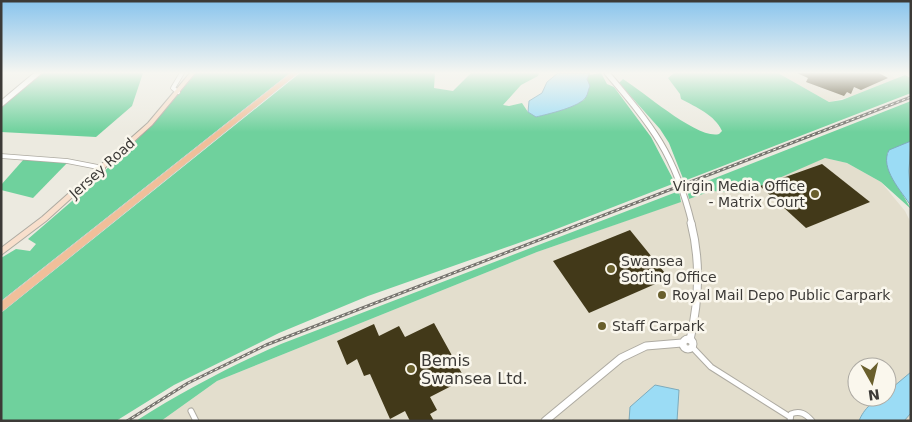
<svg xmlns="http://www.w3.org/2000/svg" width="912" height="422" font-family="'DejaVu Sans',sans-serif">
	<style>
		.built { fill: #e3decd; fill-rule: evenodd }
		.green { fill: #6fd19d }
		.water { fill: #9bdcf5; stroke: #7eabbc }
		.building { fill: #423919 }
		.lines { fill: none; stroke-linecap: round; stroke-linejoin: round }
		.minor-far1-casing { stroke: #aeaba2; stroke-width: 5.5 }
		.minor-casing { stroke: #aeaba2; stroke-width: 7 }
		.tertiary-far1-casing { stroke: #aeaba2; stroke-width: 7 }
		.tertiary-casing { stroke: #aeaba2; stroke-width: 9 }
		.secondary-casing { stroke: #aeaba2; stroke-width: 2 }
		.primary-casing { stroke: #c8c8c7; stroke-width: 1 }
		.minor-far1 { stroke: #fff; stroke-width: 4 }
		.minor { stroke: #fff; stroke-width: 5 }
		.tertiary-far1 { stroke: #fff; stroke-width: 5 }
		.tertiary { stroke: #fff; stroke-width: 7 }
		.secondary { fill: #f8dfcc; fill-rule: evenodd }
		.primary { fill: #f0bf9a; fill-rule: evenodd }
		.rail-casing { stroke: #777570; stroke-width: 3 }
		.rail { stroke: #faf7ed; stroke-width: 1; stroke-dasharray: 3; stroke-linecap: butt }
		.poi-dot { fill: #695f2c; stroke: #faf7ed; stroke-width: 2 }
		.labels { text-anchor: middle; stroke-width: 5; stroke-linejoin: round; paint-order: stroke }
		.street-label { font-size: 14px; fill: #3c3a37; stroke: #faf7ed }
		.poi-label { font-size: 14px; fill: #3c3a37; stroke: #faf7ed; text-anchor: start }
		.near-poi-label { font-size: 16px; fill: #3c3a37; stroke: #faf7ed; text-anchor: start }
	</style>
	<rect width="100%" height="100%" fill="#eceae0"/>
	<g class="built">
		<polygon points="778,73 887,73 897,79 865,93 829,102"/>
		<path d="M825,158L847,163L881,182L905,211L911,223V421H161L217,381L537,252L711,191ZM857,367H887V397H857Z"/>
	</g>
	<g class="green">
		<polygon points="43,73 143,73 132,106 96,137 1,132 1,107"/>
		<polygon points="196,73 290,73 1,301 1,258 16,249 30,251 36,244 28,239 86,189 154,123"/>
		<path d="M300,73H435L434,88L453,91L471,73H539L538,76L521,85L503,105L509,106L522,103L528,112C557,117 559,108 584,100L587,92L588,75L601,73L607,84L614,87L651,137L675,183L541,235L368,296L279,333L174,385L116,421H1V313Z"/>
		<path d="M674,73H778L829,102L842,100L905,75L911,78V93L684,181L669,143L660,129L619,83L623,79C644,92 698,140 719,134L722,131C715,115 696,107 681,99L680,94L668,78Z"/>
		<polygon points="911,101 911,141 887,153 888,169 911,209 881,182 847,163 825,158 745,193 711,191 689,199 687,189"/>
		<polygon points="24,159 68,162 33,198 1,190 1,185"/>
		<path d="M679,191L681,202L537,252L217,381L161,421H136C183,391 231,366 281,344Z"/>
	</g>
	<g class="water">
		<path d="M558,73H590L587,79L590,86C588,90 588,94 586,97C580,107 548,114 536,117L528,112L529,101L542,93L547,82Z"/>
		<path d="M911,141L909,171L911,206C902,192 879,168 889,150Z"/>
		<path d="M911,372V413L904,421H859C863,410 875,397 887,397V392Z"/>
		<polygon points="655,385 679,390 677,421 629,421 630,407"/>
	</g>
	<g class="building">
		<polygon points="797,73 879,73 888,78 861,90 854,87 851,94 847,92 844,96 806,82 808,78"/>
		<polygon points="822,164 870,202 806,228 760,186"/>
		<polygon points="630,230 669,278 589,313 553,261"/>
		<polygon points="434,323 465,379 430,397 437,410 430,414 434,421 410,421 405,411 390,419 370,374 364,376 357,359 347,365 337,341 374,324 379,336 399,326 405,337"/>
	</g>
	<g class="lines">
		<defs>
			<g id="minor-far1">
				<polyline points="178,92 173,88 182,73"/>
				<polyline points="1,156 67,161 103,168"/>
			</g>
			<g id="minor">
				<polyline points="693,348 711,367 790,417"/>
				<polyline points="191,411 196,421"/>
				<path d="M790,421L791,414C800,410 806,414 812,421"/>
			</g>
			<g id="tertiary-far1">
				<path d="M607,73C652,126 675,154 692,224"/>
				<polyline points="1,104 38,73"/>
			</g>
			<g id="tertiary">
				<circle cx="688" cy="344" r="5"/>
				<path d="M690,340C699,301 701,262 691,223"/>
				<polyline points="545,421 621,358 646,346 682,343"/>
			</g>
			<polygon id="secondary" points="190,73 195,73 152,125 46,221 1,255 1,248 42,217 148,123"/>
			<polygon id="primary" points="291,73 298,73 4,310 1,311 1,302"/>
		</defs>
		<use href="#minor-far1" class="minor-far1-casing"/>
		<use href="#minor" class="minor-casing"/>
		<use href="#tertiary-far1" class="tertiary-far1-casing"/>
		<use href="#tertiary" class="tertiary-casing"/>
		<use href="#secondary" class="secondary-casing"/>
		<use href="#primary" class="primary-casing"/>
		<use href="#minor-far1" class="minor-far1"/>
		<use href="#minor" class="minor"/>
		<use href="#tertiary-far1" class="tertiary-far1"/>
		<use href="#tertiary" class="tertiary"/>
		<use href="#secondary" class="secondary"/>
		<use href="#primary" class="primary"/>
		<defs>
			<polyline id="rail" points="127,421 188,383 266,345 911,97"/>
		</defs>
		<use href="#rail" class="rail-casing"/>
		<use href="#rail" class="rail"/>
	</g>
	<linearGradient id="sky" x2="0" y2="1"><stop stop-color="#89c4ed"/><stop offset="0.55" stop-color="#f6f6f1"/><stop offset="1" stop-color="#f6f6f1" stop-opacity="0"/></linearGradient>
	<rect width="912" height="132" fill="url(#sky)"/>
	<g class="poi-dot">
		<circle cx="815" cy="194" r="5"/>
		<circle cx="611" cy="269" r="5"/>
		<circle cx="662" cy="295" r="5"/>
		<circle cx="602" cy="326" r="5"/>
		<circle cx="411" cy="369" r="5"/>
	</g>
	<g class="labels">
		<g class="street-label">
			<text transform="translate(102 168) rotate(-42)" y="5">Jersey Road</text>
		</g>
		<g class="poi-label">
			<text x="805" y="191" text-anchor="end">Virgin Media Office<tspan x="805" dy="16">- Matrix Court</tspan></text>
			<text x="621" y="266">Swansea<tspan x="621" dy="16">Sorting Office</tspan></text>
			<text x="672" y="300">Royal Mail Depo Public Carpark</text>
			<text x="612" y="331">Staff Carpark</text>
		</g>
		<g class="near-poi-label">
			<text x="421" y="366">Bemis<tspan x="421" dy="18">Swansea Ltd.</tspan></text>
		</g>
	</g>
	<rect width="912" height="422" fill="none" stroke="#3c3a37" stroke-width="5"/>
	<g transform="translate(872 382) rotate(172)"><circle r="24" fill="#faf7ed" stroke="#aeaba4"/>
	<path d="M0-4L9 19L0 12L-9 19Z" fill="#695f2c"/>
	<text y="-8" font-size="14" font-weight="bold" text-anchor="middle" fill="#3c3a37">N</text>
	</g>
</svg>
